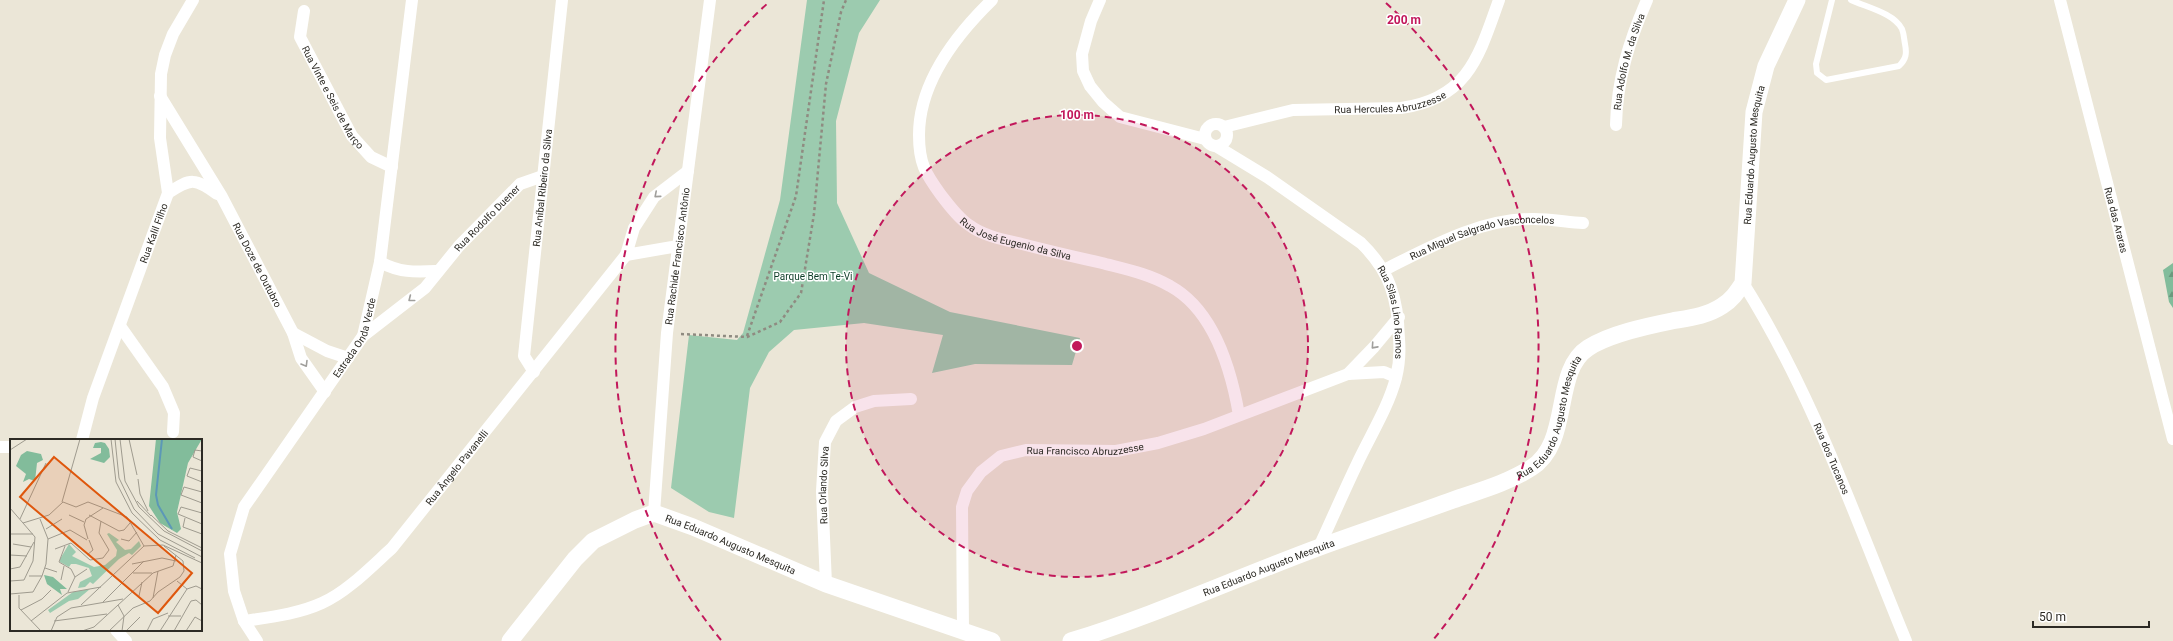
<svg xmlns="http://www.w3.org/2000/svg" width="2173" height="641" font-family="Roboto,sans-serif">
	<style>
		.forest { fill: url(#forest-firs) }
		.park { fill: #9ccbaf }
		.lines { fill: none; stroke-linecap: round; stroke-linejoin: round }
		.path { stroke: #8f8b81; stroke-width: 2.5; stroke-dasharray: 3 3; stroke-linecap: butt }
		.lane { stroke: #fff; stroke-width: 6 }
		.street { stroke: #fff; stroke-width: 12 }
		.secondary { stroke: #fff; stroke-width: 17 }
		.oneway { stroke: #a09f9c }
		.ring { fill: none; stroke: #c2185b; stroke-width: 2; stroke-dasharray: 7 5 }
		.labels { text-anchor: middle; stroke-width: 3; stroke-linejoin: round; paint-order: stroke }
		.street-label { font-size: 10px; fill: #2c2a24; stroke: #fff }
		.park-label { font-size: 10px; fill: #0c3c26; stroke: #fff }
		.inset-river { fill: none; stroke: #5c98b7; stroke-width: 2 }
		.inset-road { fill: none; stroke: #9f9b8f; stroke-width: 1 }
		.view { fill: #df570d; fill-opacity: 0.15; stroke: #df570d; stroke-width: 2 }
		.inset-edge { fill: none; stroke: #2c2a24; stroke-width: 2 }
		.centre { fill: #c2185b; stroke: #fff; stroke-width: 2 }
		.ring-label { font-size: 12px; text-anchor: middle; font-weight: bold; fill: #c2185b; stroke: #fff; stroke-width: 3; stroke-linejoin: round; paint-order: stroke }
	</style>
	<defs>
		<pattern id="forest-firs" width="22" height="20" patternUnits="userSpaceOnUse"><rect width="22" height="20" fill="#82bc9b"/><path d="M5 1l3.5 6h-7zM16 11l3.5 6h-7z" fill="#6b997e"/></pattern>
	</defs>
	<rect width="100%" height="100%" fill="#ebe6d7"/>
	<polygon class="forest" points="2173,263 2173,308 2169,302 2163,270"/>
	<polygon class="park" points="807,0 880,0 859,33 836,121 837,203 869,273 950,312 1080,338 1072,365 975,364 932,373 943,335 864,323 794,330 769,352 750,388 734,518 709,512 671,488 689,335 737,340 743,333 780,200"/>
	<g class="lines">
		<g class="path">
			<polyline points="681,334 747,337 780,322 801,293 814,214 826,84 841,12 846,0"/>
			<polyline points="747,336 796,196 824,0"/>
		</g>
		<path class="lane" d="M1832,0L1816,64L1817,73L1826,80L1899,66C1906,59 1907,54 1905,44C1904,39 1904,34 1902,29C1894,13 1866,7 1851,0"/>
		<g class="street">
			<path id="s1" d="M992,0C956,35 919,83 919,135C919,163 925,173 941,195C949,205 958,218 969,225C983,236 1005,240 1022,244C1049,251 1075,257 1102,263C1125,269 1150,274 1170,286C1214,310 1231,369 1239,415"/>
			<polyline points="1100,0 1091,21 1082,54 1083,71 1090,86 1103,102 1120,117 1205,139"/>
			<path id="s2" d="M2060,0L2173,439"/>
			<path id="s3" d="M304,11L300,37L352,136L371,157L392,167"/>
			<path id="s4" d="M160,96L222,197L293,333L301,358L325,392"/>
			<circle cx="1216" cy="135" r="11"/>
			<path id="s5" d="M1616,125C1617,80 1629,41 1647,0"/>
			<path id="s6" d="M1224,127L1293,110L1401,108C1468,99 1479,56 1499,0"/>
			<path id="s7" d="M1216,146L1267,177L1361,243C1390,271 1398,299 1399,339C1400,351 1399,366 1396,378C1388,408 1370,436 1357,464C1344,491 1332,519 1319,547"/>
			<path d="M168,193C191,178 195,178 217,194"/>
			<polyline points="678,246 626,255 634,228 654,197 688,171"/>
			<path d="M380,262C400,273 415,272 438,271"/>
			<path id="s8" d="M1384,270C1430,247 1481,218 1534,219C1550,219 1567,222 1583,223"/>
			<path id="s9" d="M1743,283C1813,394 1856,520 1906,641"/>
			<polyline points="120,326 163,387 174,413 173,432"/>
			<polyline points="293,333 327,351 348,358"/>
			<path id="s10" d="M363,336L425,288L459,246L520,184L543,176"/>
			<path id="s11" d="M534,372L524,356L562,0"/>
			<polyline points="1348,374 1374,347 1399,317"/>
			<path id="s12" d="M82,440L93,398L168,193L160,138L161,74L165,55L173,34L193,0"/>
			<polyline points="0,447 11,447"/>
			<path id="s13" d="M654,513L667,333L710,0"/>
			<path id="s14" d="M826,584L822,491L825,442L836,421L855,407L874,401L911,399"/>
			<path id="s15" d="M244,621C270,617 298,614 322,603C347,592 371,567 392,548L626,255"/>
			<polyline points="116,630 126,641"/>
			<path id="s16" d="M963,631L962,507L967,491L981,472L1001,456L1026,450L1116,451L1158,443L1204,429L1348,374L1384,372L1396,377"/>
			<path id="s17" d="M257,641L244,621L234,591L230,554L244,507L363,336L380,262L412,0"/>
		</g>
		<g class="secondary">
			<path id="s18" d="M510,641L575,559L593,541L635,520L654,513L693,527L826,584L992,641"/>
			<path id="s19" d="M1071,641C1156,615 1236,578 1320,547C1364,531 1409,516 1453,500C1479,491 1508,483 1531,468C1572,443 1552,371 1588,348C1609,334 1647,326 1672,321C1689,318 1707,316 1722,306C1732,300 1737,292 1743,283L1754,112L1766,66L1797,0"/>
		</g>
	</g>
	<defs><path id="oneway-chevron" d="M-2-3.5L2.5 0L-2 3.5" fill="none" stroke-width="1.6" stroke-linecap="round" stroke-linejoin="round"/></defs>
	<g class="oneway">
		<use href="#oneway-chevron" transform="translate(657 195) rotate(139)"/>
		<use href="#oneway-chevron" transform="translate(411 299) rotate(142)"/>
		<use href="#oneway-chevron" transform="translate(1374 346) rotate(132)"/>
		<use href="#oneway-chevron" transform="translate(305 364) rotate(59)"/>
	</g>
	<circle cx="1077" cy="346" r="231" fill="#c2185b" fill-opacity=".12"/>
	<g class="ring">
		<circle cx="1077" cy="346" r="231"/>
		<path d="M721 640A462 462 0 0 1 768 3M1386 3A462 462 0 0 1 1433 640"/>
	</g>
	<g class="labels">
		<g class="street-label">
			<text dy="4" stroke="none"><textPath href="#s5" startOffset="65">Rua Adolfo M. da Silva</textPath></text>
			<text dy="4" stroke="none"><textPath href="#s3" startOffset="95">Rua Vinte e Seis de Março</textPath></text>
			<text dy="4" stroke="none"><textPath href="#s6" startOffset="169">Rua Hercules Abruzzesse</textPath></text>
			<text dy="4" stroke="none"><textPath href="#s19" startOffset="930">Rua Eduardo Augusto Mesquita</textPath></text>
			<text dy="4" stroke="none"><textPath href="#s11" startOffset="188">Rua Aníbal Ribeiro da Silva</textPath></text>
			<text dy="4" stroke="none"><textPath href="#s10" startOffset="172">Rua Rodolfo Duener</textPath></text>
			<text dy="4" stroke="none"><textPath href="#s2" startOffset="227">Rua das Araras</textPath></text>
			<text dy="4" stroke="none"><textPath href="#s12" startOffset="219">Rua Kalil Filho</textPath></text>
			<text dy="4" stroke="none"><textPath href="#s1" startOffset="313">Rua José Eugenio da Silva</textPath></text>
			<text dy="4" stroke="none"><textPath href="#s8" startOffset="105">Rua Miguel Salgrado Vasconcelos</textPath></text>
			<text dy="4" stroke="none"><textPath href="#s13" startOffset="258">Rua Rachide Francisco Antônio</textPath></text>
			<text dy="4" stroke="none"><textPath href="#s4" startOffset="195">Rua Doze de Outubro</textPath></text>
			<text dy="4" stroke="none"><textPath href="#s7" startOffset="253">Rua Silas Lino Ramos</textPath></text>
			<text dy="4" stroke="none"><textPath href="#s17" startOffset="345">Estrada Onda Verde</textPath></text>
			<text dy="4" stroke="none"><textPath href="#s19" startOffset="546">Rua Eduardo Augusto Mesquita</textPath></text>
			<text dy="4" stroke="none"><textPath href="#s16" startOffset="275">Rua Francisco Abruzzesse</textPath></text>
			<text dy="4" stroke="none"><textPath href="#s9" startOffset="197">Rua dos Tucanos</textPath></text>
			<text dy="4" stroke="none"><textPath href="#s15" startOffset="273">Rua Ângelo Pavanelli</textPath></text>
			<text dy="4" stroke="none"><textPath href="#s14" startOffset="99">Rua Orlando Silva</textPath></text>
			<text dy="4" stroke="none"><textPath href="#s18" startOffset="280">Rua Eduardo Augusto Mesquita</textPath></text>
			<text dy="4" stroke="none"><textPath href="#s19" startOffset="211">Rua Eduardo Augusto Mesquita</textPath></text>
		</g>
		<g class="park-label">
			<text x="813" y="280">Parque Bem Te-Vi</text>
		</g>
	</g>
	<g transform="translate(10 439)">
		<rect width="192" height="192" fill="#ebe6d7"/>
		<path d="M146,0H192L178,24L167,73L171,90L167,94L150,84L139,67ZM91,3L95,4L99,10L100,18L94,24L80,20L91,14V9H83L85,4ZM17,12L31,15L33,21L27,24L25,42L19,40L13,43L16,35L6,27L11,16ZM34,136L43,138L57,150H50L52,156L37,145Z" fill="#82bc9b"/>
		<path d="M99,94L109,101L106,103L115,111L121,110L129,102L131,107L122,116L119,114L109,120L83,145L80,143L75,148L68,149L70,143L82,137L79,129L66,125H61L59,128L50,123V120L59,105L66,113L62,117L84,128L95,126L106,117L107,111L97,95ZM80,150L68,160L59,162L40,174L38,171L63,153Z" fill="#9ccbaf"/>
		<path class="inset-river" d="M152,0L146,56L148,66L162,90"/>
		<path class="inset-road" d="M101,0L106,43L122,74L150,101L185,119M105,0L109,39L124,70L148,95L192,118M110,0L115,42L129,68L154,92L192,112M119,0L127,36M0,11L17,0M192,12L185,11L183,18L192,22M192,32L180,29L177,37L192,43M128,40L130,55L138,72M192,53L174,48L171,56L192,64M127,62L141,77M52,63L70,0M0,69L13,84L39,76L53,63L66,68L78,63L117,78L134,107L153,106L192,124M192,74L171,68L168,75L192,85M59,76L74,83M79,76L109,92L114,91L120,84M141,76L158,92L192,109M175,79L173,88L192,95M10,80L36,24M36,90L52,80M0,95H23M38,100L60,91L77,101M78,100L74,86L76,80L93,69M111,100L119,102L127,93M3,105L21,108M55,107L49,123L61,130L65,138L58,153M45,110L61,104L80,121L93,119L99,111L89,94L91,82M0,116L17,117M77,116L83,111L79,101M122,125L152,119L166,122M35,129L47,133M0,130L10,128L24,103M123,134H142M19,137H32M65,138L77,130M51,141L54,127M0,142L14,141L23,122L25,98L13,84M167,142L177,150M0,155L23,153L32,137L36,125L38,100L30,80M9,156V169L31,192M129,157L132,143M143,159L148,132M93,163L134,122M71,166L134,107M108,166L114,177L112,192M11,171L32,160L41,151M158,177H171M21,182L57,154L91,148M44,182L97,175M41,192L47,178L61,169L113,160M72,192L84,188L143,134L163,127L166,116M99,192L123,169L140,162L148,153L170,138L174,132L173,122L154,107M116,192L130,178M137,192L143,180L158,174M150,192L177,150L186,147L192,150M164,192L181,162L186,161L192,166M176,192L185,178L192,182"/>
		<path class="view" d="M44,18L182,134L148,174L10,58Z"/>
		<rect width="192" height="192" class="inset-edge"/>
	</g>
	<circle cx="1077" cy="346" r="6" class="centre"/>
	<g class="ring-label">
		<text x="1404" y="24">200 m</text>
		<text x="1077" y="119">100 m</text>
	</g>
	<path d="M2033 621v6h116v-6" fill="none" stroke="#2c2a24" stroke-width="2"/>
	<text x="2039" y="621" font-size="12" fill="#2c2a24" stroke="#ffffff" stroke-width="3" paint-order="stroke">50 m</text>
</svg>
